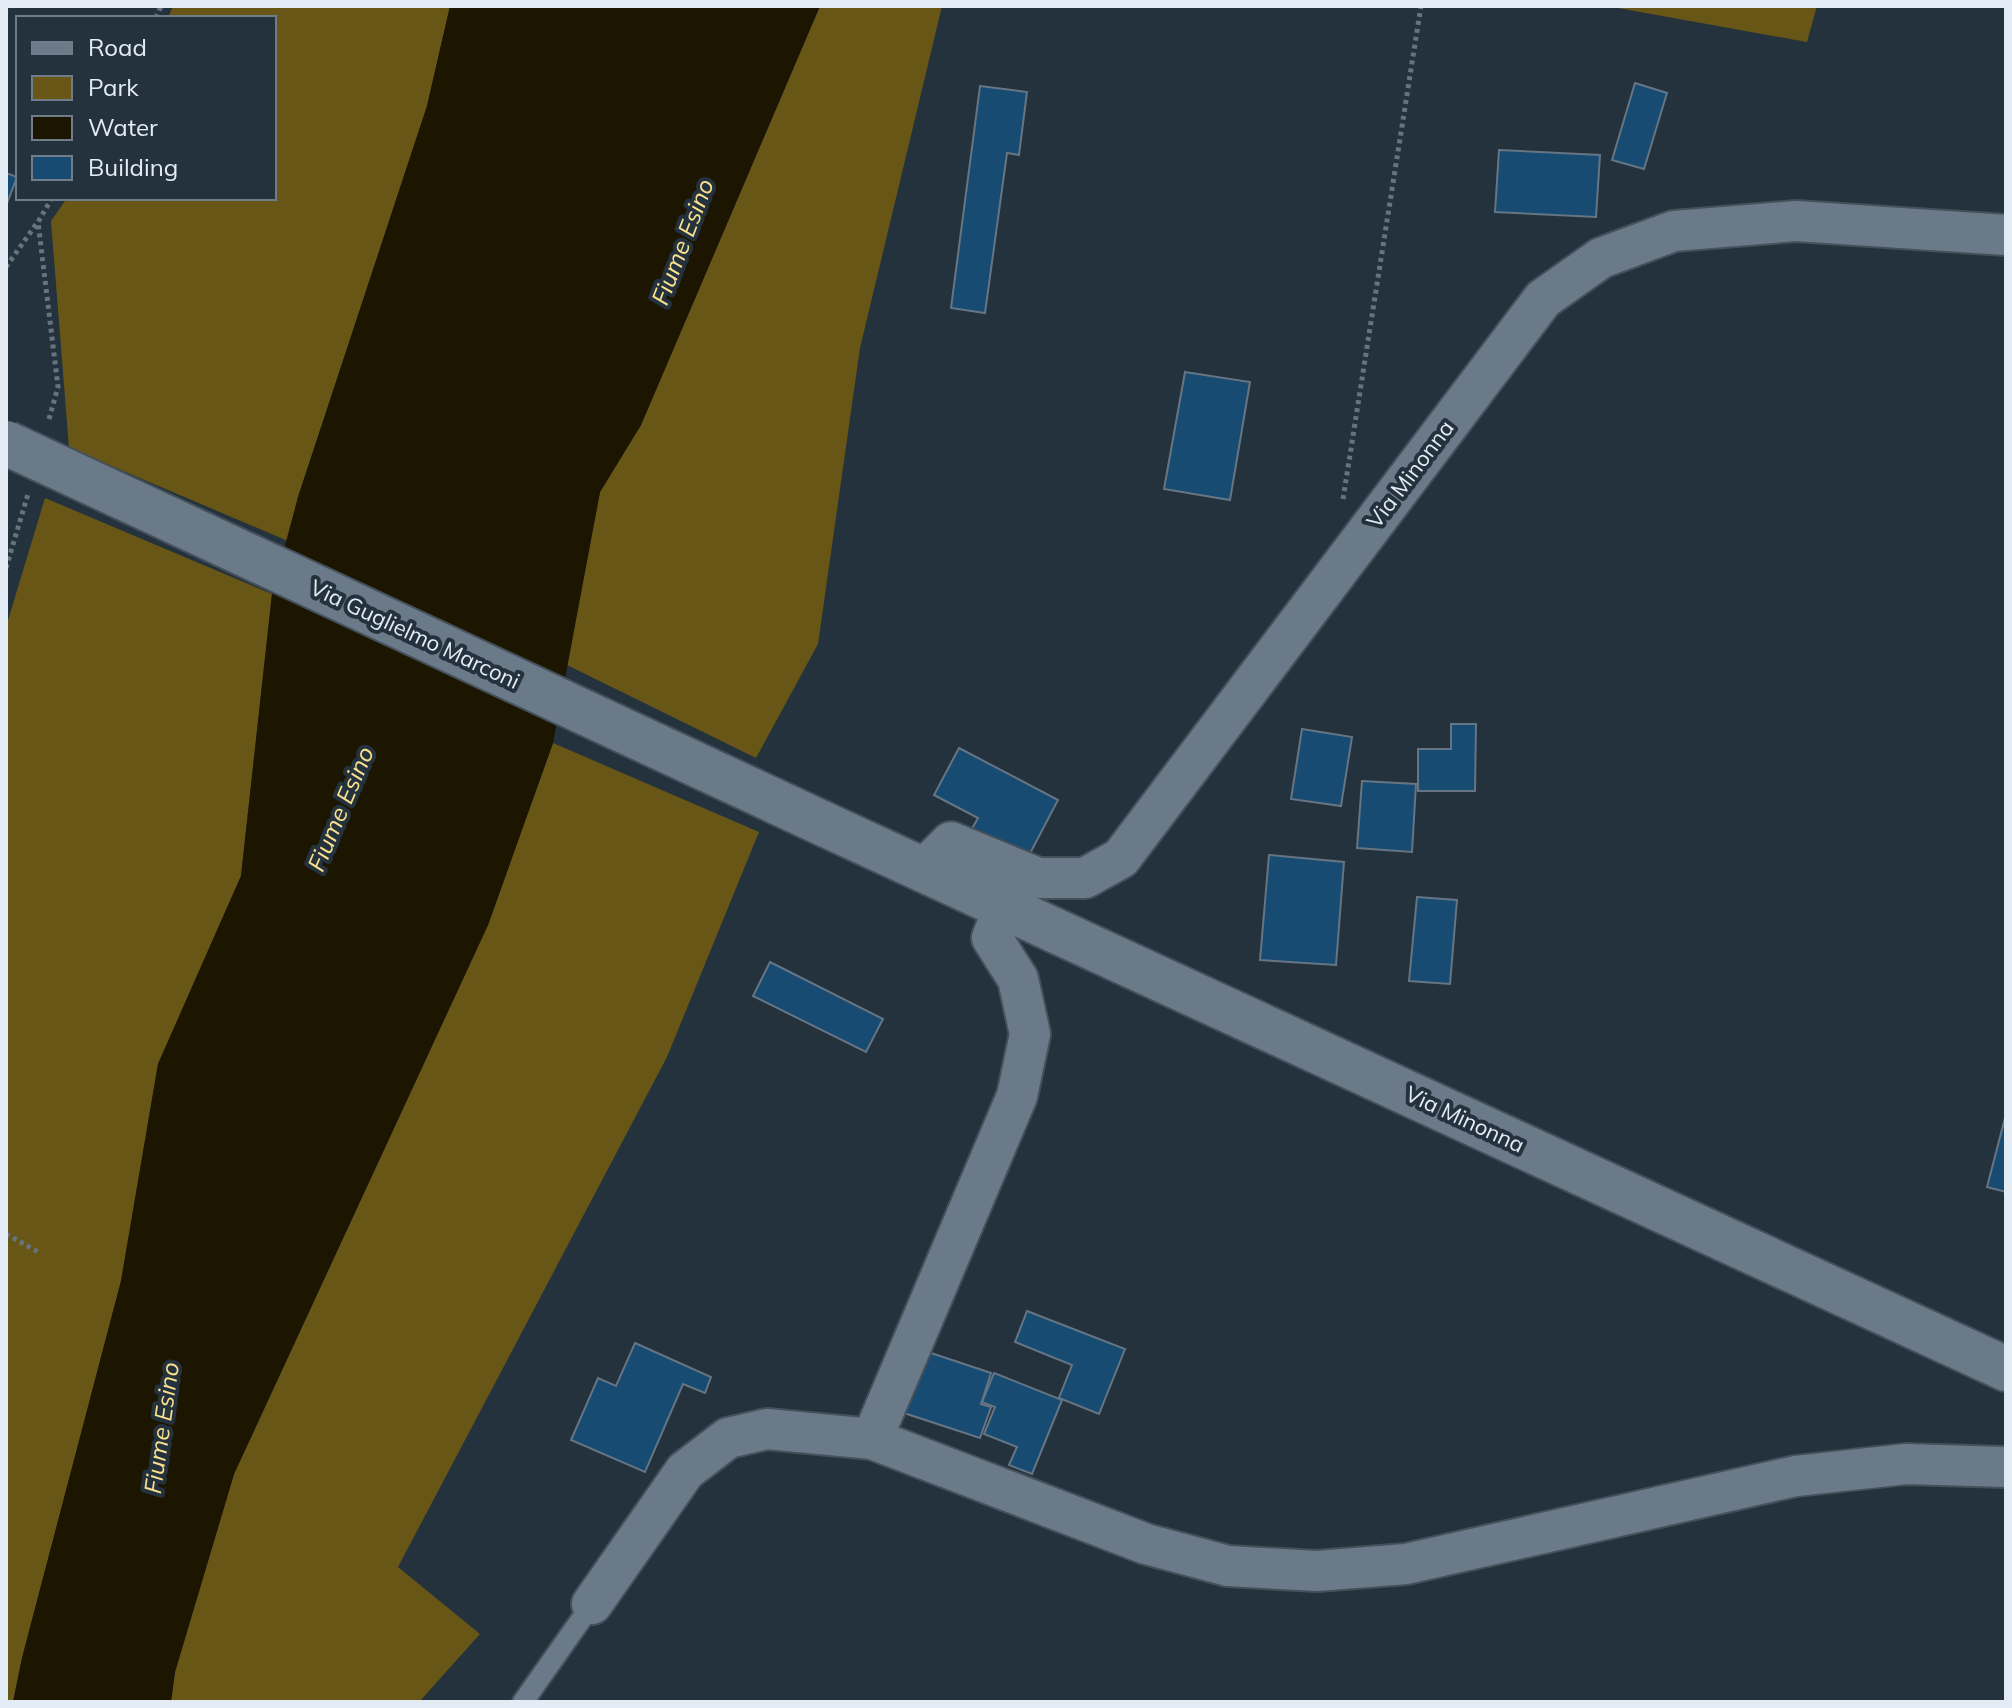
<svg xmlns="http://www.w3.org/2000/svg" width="2012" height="1708" font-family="Mulish,sans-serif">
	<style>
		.green { fill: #685616 }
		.water { fill: #1c1500 }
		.building { fill: #184b72; stroke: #657583; stroke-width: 2 }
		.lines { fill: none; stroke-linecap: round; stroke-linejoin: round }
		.service-casing { stroke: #44505a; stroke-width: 24 }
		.minor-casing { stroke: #44505a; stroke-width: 44 }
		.secondary-casing { stroke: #44505a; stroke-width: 48 }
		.path { stroke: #67747e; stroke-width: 5; stroke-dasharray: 4 4; stroke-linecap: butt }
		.service { stroke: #6a7a88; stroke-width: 20 }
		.minor { stroke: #6a7a88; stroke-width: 40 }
		.secondary { stroke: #6a7a88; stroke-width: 44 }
		.secondary-bridge-casing { stroke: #44505a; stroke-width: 48; stroke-linecap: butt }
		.secondary-bridge { stroke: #6a7a88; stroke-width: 44 }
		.labels { text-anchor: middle; stroke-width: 8; stroke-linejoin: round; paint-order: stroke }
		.street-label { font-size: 22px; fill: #e3ecf4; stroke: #24323e }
		.water-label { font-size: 24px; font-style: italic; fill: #fbe18d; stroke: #24323e }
	</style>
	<rect width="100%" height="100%" fill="#24323e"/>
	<g class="green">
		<polygon points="173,6 450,6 427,106 298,497 288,541 69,448 51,221 67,198 274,198 274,18 168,18"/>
		<polygon points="820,6 942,6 860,348 818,644 756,758 567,665 600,492 641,425"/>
		<polygon points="1607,6 1817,6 1807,42"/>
		<polygon points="45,498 272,594 241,876 158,1064 121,1281 22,1658 13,1702 6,1702 6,627"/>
		<polygon points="553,743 759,832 667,1057 398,1567 480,1634 419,1702 171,1702 175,1672 234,1474 488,925"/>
	</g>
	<polygon class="water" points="450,6 820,6 641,425 600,492 553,743 488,925 234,1474 175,1672 171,1702 13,1702 22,1658 121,1281 158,1064 241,876 272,594 298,497 427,106"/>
	<g class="building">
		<polygon points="1635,83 1667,93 1644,169 1612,160"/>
		<polygon points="980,86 1027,92 1019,155 1007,153 985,313 951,308"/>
		<polygon points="1499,150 1600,155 1596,217 1495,212"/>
		<polygon points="6,173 17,177 6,206"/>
		<polygon points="1185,372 1250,382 1230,500 1164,489"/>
		<polygon points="1451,724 1476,724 1475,791 1418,791 1418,749 1451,749"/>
		<polygon points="1302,729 1352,737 1341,806 1291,799"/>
		<polygon points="959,748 1058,800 1025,863 969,834 978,818 934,795"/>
		<polygon points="1362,781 1416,784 1412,852 1357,848"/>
		<polygon points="1269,855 1344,862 1336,965 1260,960"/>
		<polygon points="1417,897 1457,900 1450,984 1409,981"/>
		<polygon points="770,962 883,1019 866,1052 753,996"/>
		<polygon points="2006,1114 2006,1192 1987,1187"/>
		<polygon points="1027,1311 1125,1349 1099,1414 1059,1398 1072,1365 1015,1342"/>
		<polygon points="635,1343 711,1377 705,1393 683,1384 645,1472 571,1440 598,1378 616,1386"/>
		<polygon points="925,1351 991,1373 981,1404 991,1407 980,1438 904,1413"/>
		<polygon points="994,1373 1062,1400 1032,1474 1009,1465 1017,1447 984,1434 995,1407 982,1402"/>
	</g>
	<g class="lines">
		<defs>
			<polyline id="service" points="523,1702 592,1604"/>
			<g id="minor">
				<polyline points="924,869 951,842 1038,878 1085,878 1121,858 1543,299 1601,258 1674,231 1796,221 2006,235"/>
				<polyline points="872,1439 1017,1096 1030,1034 1018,979 992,938 1004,907"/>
				<polyline points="592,1604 685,1471 728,1438 767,1429 872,1439 1146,1544 1228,1566 1317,1571 1406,1564 1796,1476 1906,1464 2006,1467"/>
			</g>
			<polyline id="secondary" points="824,824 2006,1369"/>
		</defs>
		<use href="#service" class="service-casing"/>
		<use href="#minor" class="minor-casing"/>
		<use href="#secondary" class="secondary-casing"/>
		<g class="path">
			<polyline points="156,18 161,6"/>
			<polyline points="6,267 37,223"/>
			<polyline points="49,419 58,387 38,222 52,198"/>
			<polyline points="1343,499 1421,6"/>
			<polyline points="6,568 28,494"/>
			<polyline points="6,1234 40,1253"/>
		</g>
		<use href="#service" class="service"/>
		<use href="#minor" class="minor"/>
		<use href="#secondary" class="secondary"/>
		<defs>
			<polyline id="secondary-bridge" points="6,443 824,824"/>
		</defs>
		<use href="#secondary-bridge" class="secondary-bridge-casing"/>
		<use href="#secondary-bridge" class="secondary-bridge"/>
	</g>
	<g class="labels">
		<g class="street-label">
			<text transform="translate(1410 474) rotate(-53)" y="8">Via Minonna</text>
			<text transform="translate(415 634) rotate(25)" y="8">Via Guglielmo Marconi</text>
			<text transform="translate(1465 1119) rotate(25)" y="8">Via Minonna</text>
		</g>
		<g class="water-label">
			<text transform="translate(683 242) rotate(-69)" y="8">Fiume Esino</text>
			<text transform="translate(341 809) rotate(-67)" y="8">Fiume Esino</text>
			<text transform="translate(162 1428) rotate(-82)" y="8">Fiume Esino</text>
		</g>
	</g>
	<rect width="2012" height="1708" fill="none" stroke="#e3ecf4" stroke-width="16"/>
	<rect x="16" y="16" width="260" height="184" fill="#24323e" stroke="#707c87" stroke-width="2"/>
	<rect x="32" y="42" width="40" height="12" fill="#6a7a88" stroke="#707c87" stroke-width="2"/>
	<text x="88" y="56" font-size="24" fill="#e3ecf4">Road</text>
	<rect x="32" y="76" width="40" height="24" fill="#685616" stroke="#707c87" stroke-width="2"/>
	<text x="88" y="96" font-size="24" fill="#e3ecf4">Park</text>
	<rect x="32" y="116" width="40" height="24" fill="#1c1500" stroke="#707c87" stroke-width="2"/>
	<text x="88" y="136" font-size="24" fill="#e3ecf4">Water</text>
	<rect x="32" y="156" width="40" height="24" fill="#184b72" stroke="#707c87" stroke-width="2"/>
	<text x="88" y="176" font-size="24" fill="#e3ecf4">Building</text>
</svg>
